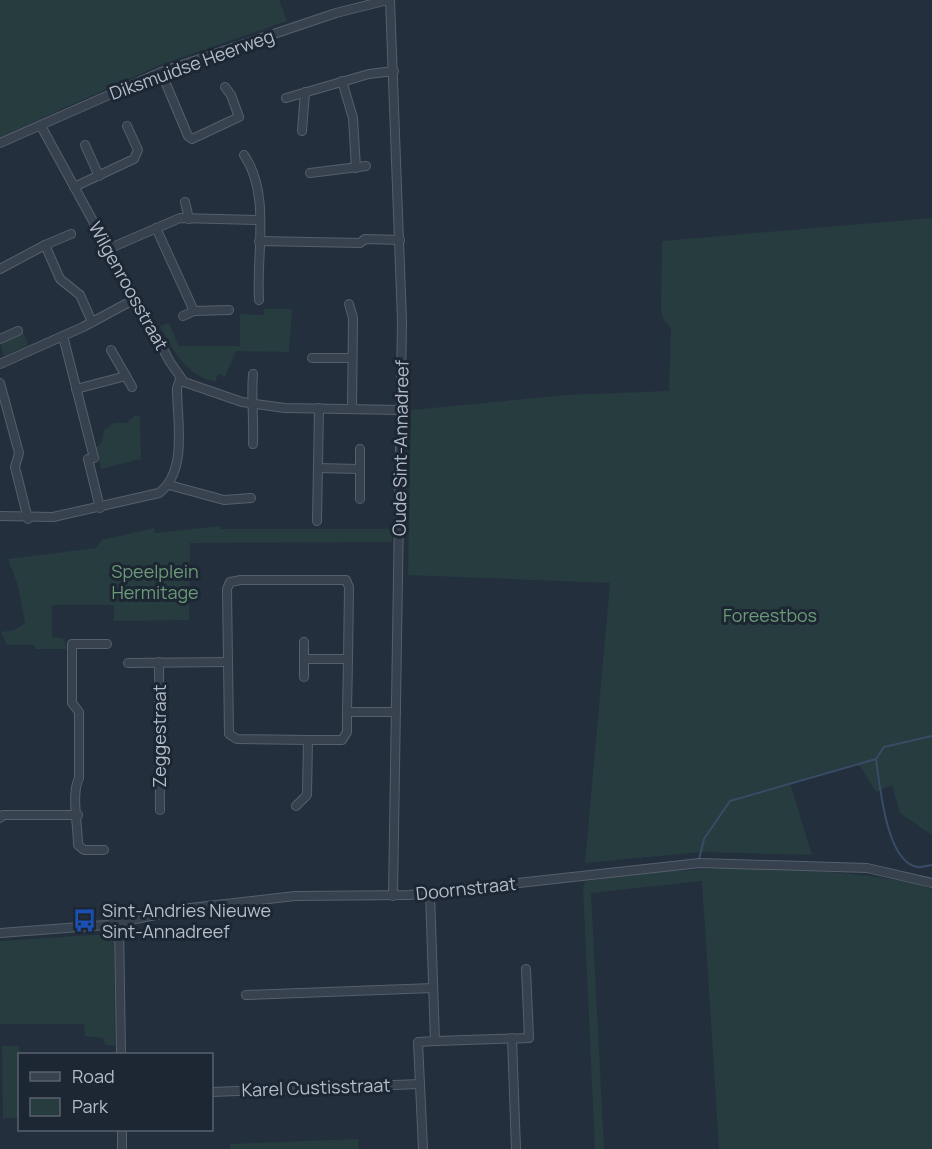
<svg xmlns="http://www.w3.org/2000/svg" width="932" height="1149" font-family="Manrope,sans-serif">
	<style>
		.green { fill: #263c3f }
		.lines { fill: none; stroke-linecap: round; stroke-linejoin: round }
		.stream { stroke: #394c67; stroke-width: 2 }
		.street-casing { stroke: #565f6c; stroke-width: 10 }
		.street { stroke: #38414e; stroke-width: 8 }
		.labels { text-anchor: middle; stroke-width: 6; stroke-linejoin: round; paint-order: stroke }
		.street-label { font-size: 18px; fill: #b4bcc9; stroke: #1d2633 }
		.park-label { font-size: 18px; fill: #6b9a76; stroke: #1d2633 }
		.poi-label { font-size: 18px; fill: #b4bcc9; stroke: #1d2633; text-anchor: start }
	</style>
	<rect width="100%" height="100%" fill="#242f3e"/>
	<g class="green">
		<polygon points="0,0 279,0 287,21 160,65 0,137"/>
		<polygon points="932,218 932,835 900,813 892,785 876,792 858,763 790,783 812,855 701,852 585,863 610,583 408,575 411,410 566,395 669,391 671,329 663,318 661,311 662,241"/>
		<path d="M264,309H292L289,352L236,351L225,377L218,374L215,382C184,374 175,352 160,326L169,323L179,346H240V314L264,315Z"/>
		<polygon points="23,332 28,345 4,356 0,342"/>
		<polygon points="136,415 140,417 141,459 101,469 96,448 102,441 104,430 114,423 126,423"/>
		<polygon points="220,526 220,529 392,529 392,542 190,543 189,620 114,621 114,605 52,605 52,637 63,638 67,649 35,649 35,645 7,645 1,632 15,630 25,623 18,586 8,559 96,548 102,540 154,528 155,533"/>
		<path d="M726,868C794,871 867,869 932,889V1149H719L702,881L591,893L604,1149H595L583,887L586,881L656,872Z"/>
		<polygon points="109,934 114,937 115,1046 105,1045 103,1038 85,1036 84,1024 0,1024 0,941"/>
		<polygon points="2,1046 19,1046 19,1118 3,1118"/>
		<polygon points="358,1139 359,1149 230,1149 230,1144"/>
	</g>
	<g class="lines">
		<g class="stream">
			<path d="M932,736L884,747L876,759C880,785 886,863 918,867C922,868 928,865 932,865"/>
			<polyline points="699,859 704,839 730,801 876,759"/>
		</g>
		<defs>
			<g id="street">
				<polyline points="390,0 402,321 393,896"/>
				<polyline points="161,72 188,136 192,139 239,117 231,95 225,87"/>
				<polyline points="342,81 353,118 356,168"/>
				<polyline points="286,98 369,74 394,71"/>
				<polyline points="41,126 170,362 184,382 242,402 285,408 402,410"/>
				<polyline points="302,131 305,92"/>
				<polyline points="0,143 161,72 336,13 388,0"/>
				<polyline points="85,145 99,176"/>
				<path d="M244,155C271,194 256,254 259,300"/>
				<polyline points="310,173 366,166"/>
				<polyline points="74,187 134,159 138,150 127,126"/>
				<polyline points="185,202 189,219"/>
				<polyline points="156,228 194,311 229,310"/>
				<polyline points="71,234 45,245 60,279 80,295 92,322"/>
				<polyline points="259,241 360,243 365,239 400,240"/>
				<polyline points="108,249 180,218 259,220"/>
				<polyline points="0,269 45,245"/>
				<polyline points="349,304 353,318 352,409"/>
				<polyline points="183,316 194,311"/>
				<polyline points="63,336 94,458 88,459 100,508"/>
				<polyline points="0,339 18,331"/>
				<polyline points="111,350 126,376"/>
				<polyline points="312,358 352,358"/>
				<polyline points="0,364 83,327 135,299"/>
				<polyline points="0,383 19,453 15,467 28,519"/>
				<polyline points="76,389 126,376 132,387"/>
				<path d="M253,444C254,418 251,399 253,374"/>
				<polyline points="360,449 360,499"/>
				<polyline points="318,468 359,469"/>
				<polyline points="169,485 224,500 251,498"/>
				<path d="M0,516L53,517L159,493C188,471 177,421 177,388L180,379"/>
				<polyline points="317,521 319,408"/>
				<polyline points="159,662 160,810"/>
				<polyline points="128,663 228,662"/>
				<polyline points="304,677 304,659"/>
				<polyline points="347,712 348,659"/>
				<polyline points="308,740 342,740 347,732 347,712 396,712"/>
				<polyline points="296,806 307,795 308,740 237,739 229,734 227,589 230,582 241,580 346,580 349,587 348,659 304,659 304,642"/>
				<polyline points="0,818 3,815 78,815"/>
				<path d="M104,850H84L78,845C78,826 71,793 79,778V712L72,703V644H107"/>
				<polyline points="119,923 121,1054"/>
				<polyline points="0,933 106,925 190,908 295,896 409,895 700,863 867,868 932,883"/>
				<polyline points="246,995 433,988"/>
				<polyline points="512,1038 516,1149"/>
				<polyline points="435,1041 529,1038 526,969"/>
				<polyline points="212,1092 420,1084"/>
				<polyline points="122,1130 122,1149"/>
				<polyline points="423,1149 418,1042 435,1041 430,893"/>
			</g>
		</defs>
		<use href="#street" class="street-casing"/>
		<use href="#street" class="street"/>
	</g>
	<defs>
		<symbol id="bus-bare" viewBox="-9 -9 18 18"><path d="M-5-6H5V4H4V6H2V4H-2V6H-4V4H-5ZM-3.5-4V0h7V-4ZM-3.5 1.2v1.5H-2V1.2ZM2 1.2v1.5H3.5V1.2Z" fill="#1a4fb4" stroke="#1d2633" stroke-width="2.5" paint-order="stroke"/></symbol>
	</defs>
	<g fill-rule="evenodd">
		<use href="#bus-bare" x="68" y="904" width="33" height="33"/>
	</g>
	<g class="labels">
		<g class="street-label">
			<text transform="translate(192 65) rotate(-20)" y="6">Diksmuidse Heerweg</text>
			<text transform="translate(128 286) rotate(61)" y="6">Wilgenroosstraat</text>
			<text transform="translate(401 448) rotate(-89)" y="6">Oude Sint-Annadreef</text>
			<text transform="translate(160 736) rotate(-90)" y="6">Zeggestraat</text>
			<text transform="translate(466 889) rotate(-6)" y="6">Doornstraat</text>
			<text transform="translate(316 1088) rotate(-2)" y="6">Karel Custisstraat</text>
		</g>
		<g class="park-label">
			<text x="155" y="578">Speelplein<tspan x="155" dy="21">Hermitage</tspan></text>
			<text x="770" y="622">Foreestbos</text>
		</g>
		<g class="poi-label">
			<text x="102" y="917">Sint-Andries Nieuwe<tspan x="102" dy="21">Sint-Annadreef</tspan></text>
		</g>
	</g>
	<rect x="18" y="1053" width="195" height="78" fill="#1d2633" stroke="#59626f" stroke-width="1.5"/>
	<rect x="30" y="1072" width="30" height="9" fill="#38414e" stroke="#59626f" stroke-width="1.5"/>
	<text x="72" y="1083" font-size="18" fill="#b4bcc9">Road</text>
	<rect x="30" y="1098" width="30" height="18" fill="#263c3f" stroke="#59626f" stroke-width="1.5"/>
	<text x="72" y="1113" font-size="18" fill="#b4bcc9">Park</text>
</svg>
